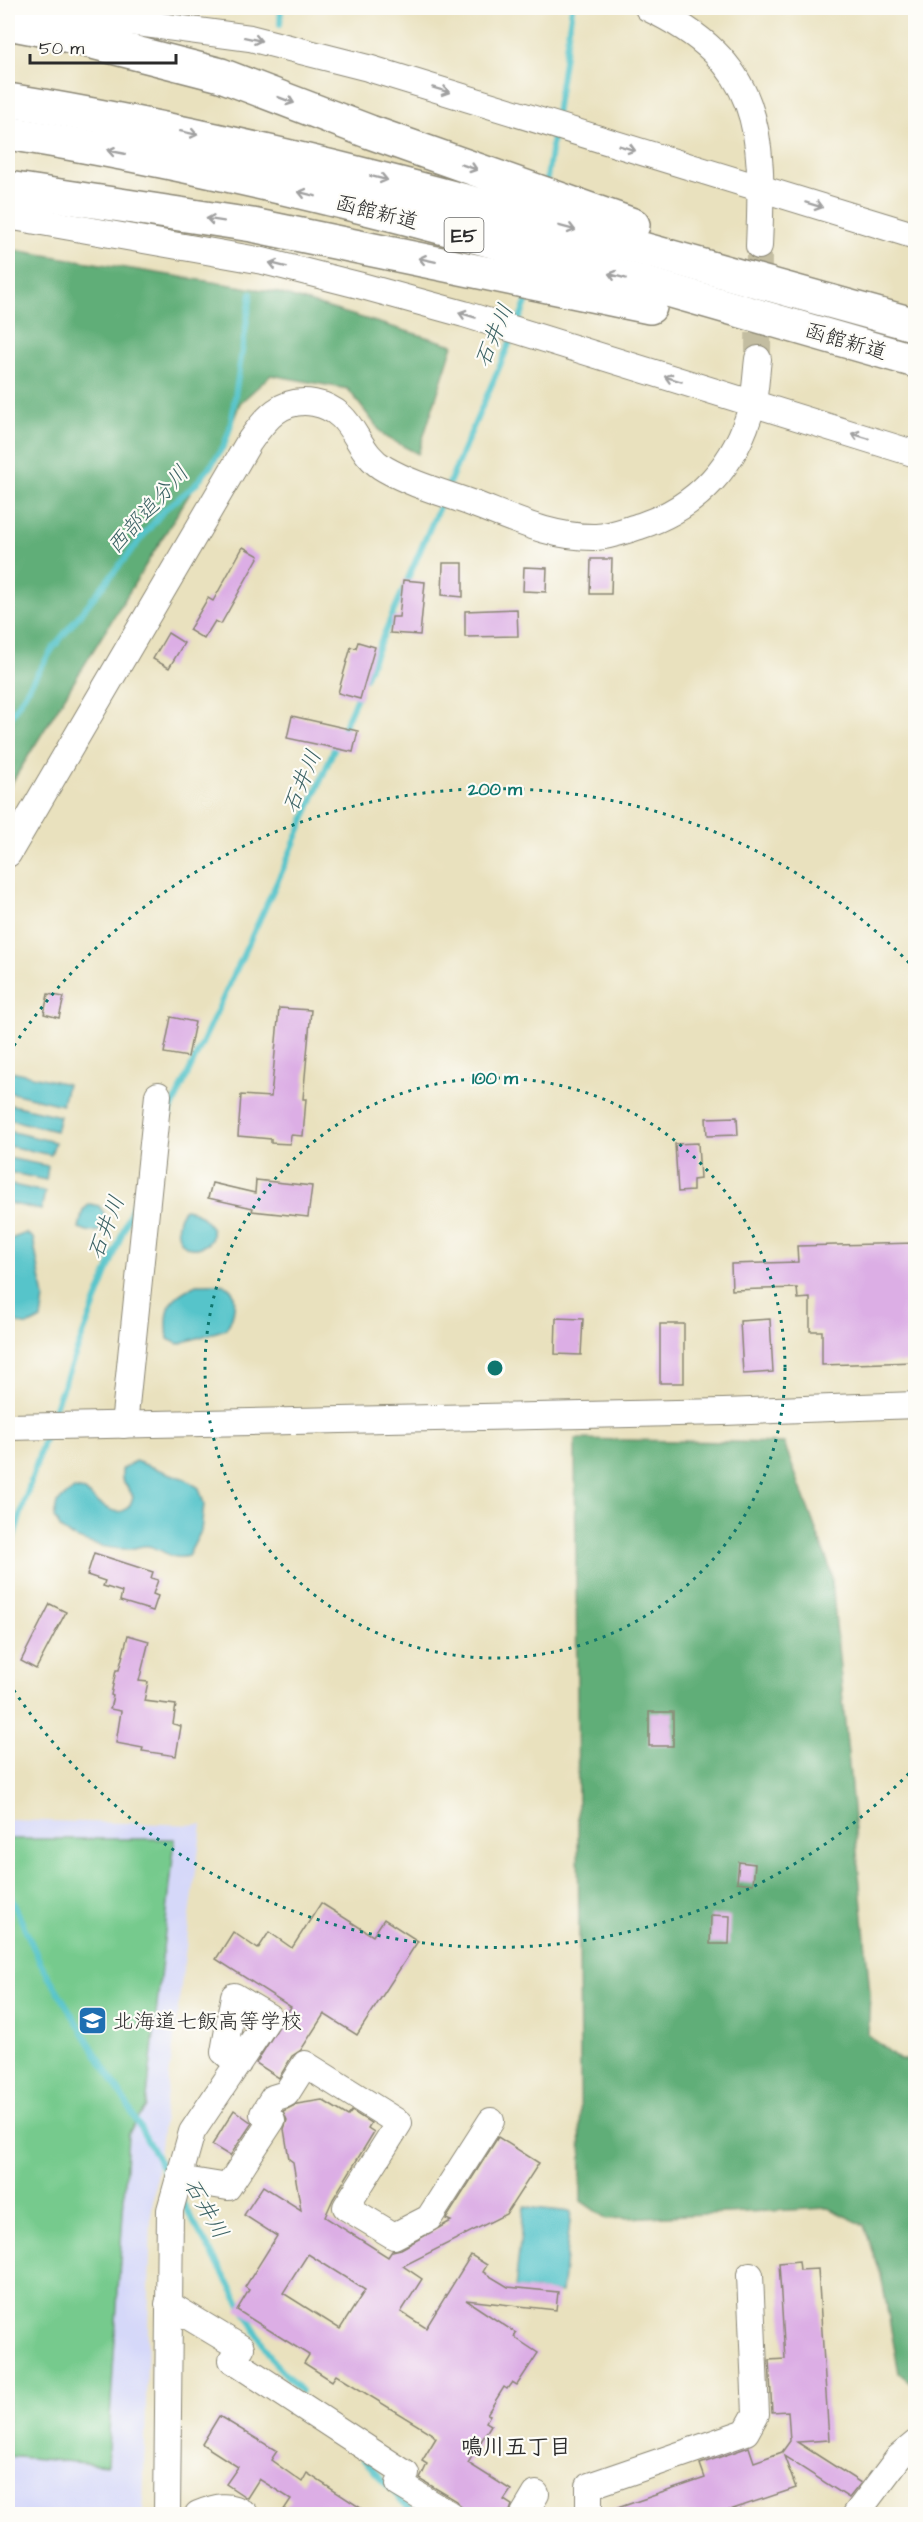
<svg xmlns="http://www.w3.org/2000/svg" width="923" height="2522" font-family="'Architects Daughter','Klee One',sans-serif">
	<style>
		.built { fill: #d5d8f9 }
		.green { fill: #76ca8d; stroke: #507a5c; stroke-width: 1.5 }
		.forest { fill: #60ae78; stroke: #466c52; stroke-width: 1.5 }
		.water { fill: #56c4ca; stroke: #40787a; stroke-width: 1.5 }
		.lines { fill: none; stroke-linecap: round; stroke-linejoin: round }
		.stream { stroke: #56c4ca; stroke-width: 6 }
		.building { fill: #dcaee5; fill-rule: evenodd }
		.minor-tunnel { stroke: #c3bda1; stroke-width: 26; stroke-dasharray: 26 13; stroke-linecap: butt }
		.minor-casing { stroke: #8a8674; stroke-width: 28 }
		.highway-casing { stroke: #8a8674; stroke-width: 36 }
		.minor { stroke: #fff; stroke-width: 26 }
		.highway { stroke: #fff; stroke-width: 33 }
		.oneway { stroke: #a0a0a0 }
		.ring { fill: none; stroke: #0f766e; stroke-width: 3; stroke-dasharray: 3 6 }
		.labels { text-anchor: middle; stroke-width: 4.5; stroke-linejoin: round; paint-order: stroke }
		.shield { fill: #fdfcf7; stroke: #6a6a68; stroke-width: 1.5 }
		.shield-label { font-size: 20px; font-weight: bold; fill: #2b2b2b }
		.street-label { font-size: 21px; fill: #2b2b2b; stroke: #fdfcf7 }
		.poi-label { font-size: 21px; fill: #2b2b2b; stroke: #fdfcf7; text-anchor: start }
		.water-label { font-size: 22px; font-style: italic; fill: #3a6163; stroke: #fdfcf7 }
		.neighbourhood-label { font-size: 22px; font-weight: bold; fill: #2b2b2b; stroke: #fdfcf7 }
		.centre { fill: #0f766e; stroke: #fdfcf7; stroke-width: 3 }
		.ring-label { font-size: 18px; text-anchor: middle; font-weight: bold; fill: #0f766e; stroke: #fdfcf7; stroke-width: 4.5; stroke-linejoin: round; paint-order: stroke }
	</style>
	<rect width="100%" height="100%" fill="#fdfcf7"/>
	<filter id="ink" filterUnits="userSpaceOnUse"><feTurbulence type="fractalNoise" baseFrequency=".0167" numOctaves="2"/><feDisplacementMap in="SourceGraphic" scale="12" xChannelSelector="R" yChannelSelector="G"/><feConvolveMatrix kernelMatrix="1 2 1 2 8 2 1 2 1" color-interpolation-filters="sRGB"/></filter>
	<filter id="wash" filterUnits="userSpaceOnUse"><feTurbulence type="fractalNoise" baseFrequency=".008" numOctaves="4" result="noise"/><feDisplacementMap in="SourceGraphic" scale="24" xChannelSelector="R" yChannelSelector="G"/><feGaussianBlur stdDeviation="1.35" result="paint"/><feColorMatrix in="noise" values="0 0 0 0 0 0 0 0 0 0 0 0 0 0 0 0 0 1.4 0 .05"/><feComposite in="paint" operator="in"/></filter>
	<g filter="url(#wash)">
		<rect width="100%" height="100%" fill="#e9e1be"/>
		<polygon class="built" points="8,1820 202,1825 151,2216 143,2514 8,2514"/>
		<polygon class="green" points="8,1839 175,1839 146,2107 128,2134 107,2465 8,2456"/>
		<g class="forest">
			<polygon points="8,249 275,292 453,345 418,454 384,436 348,389 271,375 240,403 224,445 195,485 8,789"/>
			<polygon points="575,1439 784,1443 831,1571 870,1993 868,2035 900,2060 915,2060 915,2386 899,2373 881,2275 864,2225 828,2208 607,2219 581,2201"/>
		</g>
		<g class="water">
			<polygon points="11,1071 67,1084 62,1105 8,1092"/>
			<polygon points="8,1104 60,1116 56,1131 8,1119"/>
			<polygon points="8,1131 55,1142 51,1155 8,1146"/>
			<polygon points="8,1158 48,1166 46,1180 8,1172"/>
			<polygon points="8,1184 45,1192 41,1210 8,1203"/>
			<path d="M90,1204L99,1206L104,1213V1229C94,1234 89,1232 79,1228L83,1210Z"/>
			<path d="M185,1209C199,1210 225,1234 205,1245C180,1259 169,1225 185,1209Z"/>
			<path d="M26,1233L33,1238L44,1298L41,1319C29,1326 24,1328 13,1320L8,1244V1240Z"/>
			<path d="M199,1284C207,1284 217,1283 224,1285C242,1290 233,1319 226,1329L178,1344L168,1339C164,1307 169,1296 199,1284Z"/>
			<path d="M135,1461L185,1479L199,1488L204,1504L201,1531L188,1556C169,1561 165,1549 148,1546C142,1545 136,1548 130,1549C112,1550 76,1542 62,1530C59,1527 57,1521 54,1518L57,1503L74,1489L85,1491C97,1503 126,1528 133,1496L122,1479V1469Z"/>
			<polygon points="524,2207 571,2212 562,2293 515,2288"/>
		</g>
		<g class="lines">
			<g class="stream">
				<polyline points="280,24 281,8"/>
				<polyline points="555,120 572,8"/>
				<polyline points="546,185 554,130"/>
				<polyline points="517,325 530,293"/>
				<polyline points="447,488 513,335"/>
				<polyline points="365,678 442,500"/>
				<polyline points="8,721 53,648 164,510 195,485 212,464 224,445 230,428 251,294"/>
				<polyline points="341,733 359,693"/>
				<polyline points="166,1121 284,867 337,742"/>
				<polyline points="50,1420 137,1195"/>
				<polyline points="8,1555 46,1433"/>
				<polyline points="8,1891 40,1962 128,2106 170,2181"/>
				<polyline points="181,2200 273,2361 301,2391"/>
				<polyline points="363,2459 414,2514"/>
			</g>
		</g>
		<g id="blocks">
			<g class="building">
				<polygon points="243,547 259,556 221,624 215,621 204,639 189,630 208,598 213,601"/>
				<polygon points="591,559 612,559 611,594 590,594"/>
				<polygon points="443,563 463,563 463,597 442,595"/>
				<polygon points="524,567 547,568 546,592 523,591"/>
				<polygon points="403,580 425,582 420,635 390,633 392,617 399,617"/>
				<polygon points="517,609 518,636 465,637 465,611"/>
				<polygon points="168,633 184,643 169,668 153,659"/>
				<polygon points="358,642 375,647 360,699 338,693 351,647 356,648"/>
				<polygon points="292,716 358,731 353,752 287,738"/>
				<polygon points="48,994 64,997 59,1018 44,1014"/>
				<polygon points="279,1008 311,1010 303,1099 306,1099 303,1136 291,1135 290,1144 271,1143 271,1139 238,1136 241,1095 271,1097"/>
				<polygon points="171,1017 195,1022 188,1057 164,1053"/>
				<polygon points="737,1117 738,1135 707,1136 706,1118"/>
				<polygon points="698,1143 700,1179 693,1180 693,1191 678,1192 675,1144"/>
				<polygon points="256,1180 312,1186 308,1217 252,1211 253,1208 208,1198 212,1183 255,1193"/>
				<polygon points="915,1243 915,1362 822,1365 822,1331 810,1331 810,1298 798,1299 797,1288 732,1290 731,1264 798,1262 797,1246"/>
				<polygon points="556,1318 583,1319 581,1355 555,1354"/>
				<polygon points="770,1319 773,1372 743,1374 740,1321"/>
				<rect x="660" y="1324" width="24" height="59"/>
				<polygon points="94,1553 153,1572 151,1578 158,1580 153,1594 158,1596 153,1611 120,1601 122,1592 103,1586 105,1581 87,1575"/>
				<polygon points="50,1604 66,1612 36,1669 21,1661"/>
				<polygon points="128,1635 149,1641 139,1681 148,1682 144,1701 176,1705 173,1724 181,1726 176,1756 142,1751 143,1748 116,1743 121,1711 110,1709 113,1696 111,1695 116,1670 119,1670"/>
				<rect x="649" y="1712" width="24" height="34"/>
				<polygon points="739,1862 755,1864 753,1884 737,1882"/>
				<polygon points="321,1903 373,1936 384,1919 418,1941 357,2035 324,2014 301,2050 292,2056 279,2078 256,2063 291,2007 216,1959 233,1932 258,1949 269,1932 292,1948"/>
				<polygon points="711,1915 730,1916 729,1944 710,1944"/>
				<path d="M322,2100L348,2116L352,2111L371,2123L368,2128L374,2132L333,2199L325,2217L388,2257L392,2251L401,2249L451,2221L446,2219L498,2137L539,2163L506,2214L403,2266L422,2279L401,2312L426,2328L471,2255L487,2265L483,2272L508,2287L558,2292L556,2310L466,2300L516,2333L514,2337L538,2353L517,2385L512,2382L507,2389L504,2387L487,2414L490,2415L486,2422L491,2425L468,2463L511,2490L504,2500L512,2505L509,2514H470L463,2510L457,2501L420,2479L427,2464L422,2461L436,2438L432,2434L336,2375L332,2381L304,2363L309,2355L237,2310L249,2290L245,2287L277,2236L244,2215L263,2186L301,2210L293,2162L289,2159L284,2129L287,2120L283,2111L297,2104ZM308,2254L365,2290L340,2329L283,2293Z"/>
				<polygon points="234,2110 252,2123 230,2156 212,2145"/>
				<polygon points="799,2261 800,2270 818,2269 829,2440 797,2442 861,2483 849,2498 784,2456 796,2488 718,2514 607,2514 606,2512 705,2478 700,2464 749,2447 754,2462 782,2452 790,2441 788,2411 772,2412 769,2360 785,2359 779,2263"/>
				<polygon points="219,2416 277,2451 271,2460 302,2482 307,2473 370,2514 281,2514 291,2499 259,2479 247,2498 226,2484 238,2467 202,2444"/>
			</g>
		</g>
	</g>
	<g filter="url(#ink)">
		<use href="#blocks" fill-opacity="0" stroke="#8a8674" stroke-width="1.5"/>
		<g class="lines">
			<polyline class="minor-tunnel" points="758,359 759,246"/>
			<defs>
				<g id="minor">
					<path d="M648,8C762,62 764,131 759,246"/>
					<polyline points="8,10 70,14 250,38 368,68 916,236"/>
					<polyline points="8,216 263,261 362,286 464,314 916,454"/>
					<path d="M8,854L249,442C265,419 282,397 314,403C357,411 353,451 385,469C413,485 444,493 474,504C514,519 552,538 596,537C611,536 626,530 640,526C698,507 737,464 752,405C756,390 756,374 758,359"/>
					<polyline points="124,1425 158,1095"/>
					<polyline points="8,1427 723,1412 916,1405"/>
					<polyline points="179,2179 228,2187 272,2120 263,2114 273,2098 286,2094 305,2064 399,2123 346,2207 394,2236 429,2218 491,2121"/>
					<polyline points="168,2304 241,2348 232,2360 406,2474 399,2484 449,2514"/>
					<polyline points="167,2514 170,2210 192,2132 269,2017 234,1996 224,2052 238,2064"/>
					<path d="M198,2514C216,2507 228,2503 245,2514"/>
					<polyline points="524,2514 536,2494"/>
					<polyline points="589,2514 589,2486 746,2432 756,2414 750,2275"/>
					<polyline points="856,2514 899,2457 916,2443"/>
				</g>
				<g id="highway">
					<polyline points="8,23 50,31 221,75 370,132 633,225"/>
					<path d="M8,100C316,150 614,243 916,325"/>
					<path d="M8,133C316,182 616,276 916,361"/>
					<polyline points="8,188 252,225 650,307"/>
				</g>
			</defs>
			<use href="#minor" class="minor-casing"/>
			<use href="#highway" class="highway-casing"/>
			<use href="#minor" class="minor"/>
			<use href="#highway" class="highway"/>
		</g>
		<defs><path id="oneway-shaft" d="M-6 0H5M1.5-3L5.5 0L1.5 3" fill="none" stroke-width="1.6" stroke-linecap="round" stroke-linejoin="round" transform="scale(1.5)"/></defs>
		<g class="oneway">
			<use href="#oneway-shaft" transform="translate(253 39) rotate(12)"/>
			<use href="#oneway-shaft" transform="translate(441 90) rotate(17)"/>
			<use href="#oneway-shaft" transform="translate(286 100) rotate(21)"/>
			<use href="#oneway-shaft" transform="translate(189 133) rotate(12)"/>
			<use href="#oneway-shaft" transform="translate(627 148) rotate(17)"/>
			<use href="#oneway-shaft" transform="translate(116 152) rotate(-169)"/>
			<use href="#oneway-shaft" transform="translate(469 167) rotate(19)"/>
			<use href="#oneway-shaft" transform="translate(379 178) rotate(14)"/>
			<use href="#oneway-shaft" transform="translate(307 194) rotate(-166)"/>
			<use href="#oneway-shaft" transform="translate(814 205) rotate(17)"/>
			<use href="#oneway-shaft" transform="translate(215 220) rotate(-171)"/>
			<use href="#oneway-shaft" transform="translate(567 228) rotate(15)"/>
			<use href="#oneway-shaft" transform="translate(427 260) rotate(-168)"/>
			<use href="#oneway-shaft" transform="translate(278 265) rotate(-166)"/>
			<use href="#oneway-shaft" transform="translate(617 276) rotate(-165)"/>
			<use href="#oneway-shaft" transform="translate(467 315) rotate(-163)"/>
			<use href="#oneway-shaft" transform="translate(673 379) rotate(-163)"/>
			<use href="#oneway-shaft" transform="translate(860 436) rotate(-163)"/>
		</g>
	</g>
	<g class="ring">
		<circle cx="495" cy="1368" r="290"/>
		<path d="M915 1767A579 579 0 0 1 9 1683M9 1053A579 579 0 0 1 915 969"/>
	</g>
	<defs>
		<symbol id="school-square" viewBox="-11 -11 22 22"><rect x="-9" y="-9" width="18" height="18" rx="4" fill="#1f6fb2" stroke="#fdfcf7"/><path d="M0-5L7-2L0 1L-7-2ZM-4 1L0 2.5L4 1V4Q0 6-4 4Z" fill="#fff"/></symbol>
	</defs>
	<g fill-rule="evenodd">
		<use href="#school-square" x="76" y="2004" width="33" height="33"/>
	</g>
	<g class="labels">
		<rect class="shield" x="444.5" y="218" width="39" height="34" rx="4.5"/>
		<g class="shield-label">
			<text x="464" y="242">E5</text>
		</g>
		<g class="street-label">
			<text transform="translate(377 212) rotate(14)" y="7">函館新道</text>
			<text transform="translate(846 341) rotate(16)" y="7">函館新道</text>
		</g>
		<g class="poi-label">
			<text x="113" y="2028">北海道七飯高等学校</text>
		</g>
		<g class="water-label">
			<text transform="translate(493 335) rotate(-67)" y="8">石井川</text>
			<text transform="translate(147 509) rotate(-48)" y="8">西部追分川</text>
			<text transform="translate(301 781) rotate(-67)" y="8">石井川</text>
			<text transform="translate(105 1227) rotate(-69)" y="8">石井川</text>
			<text transform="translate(207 2208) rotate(60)" y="8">石井川</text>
		</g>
		<g class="neighbourhood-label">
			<text x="516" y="2454">鳴川五丁目</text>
		</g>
	</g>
	<circle cx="495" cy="1368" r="9" class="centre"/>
	<g class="ring-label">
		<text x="495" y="795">200 m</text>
		<text x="495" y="1084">100 m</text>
	</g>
	<rect width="923" height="2522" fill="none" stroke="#fdfcf7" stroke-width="30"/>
	<path d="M30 54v9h146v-9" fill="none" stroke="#2b2b2b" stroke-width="3"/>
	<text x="39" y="54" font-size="18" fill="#2b2b2b" stroke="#fdfcf7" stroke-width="4.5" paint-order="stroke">50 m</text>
</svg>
